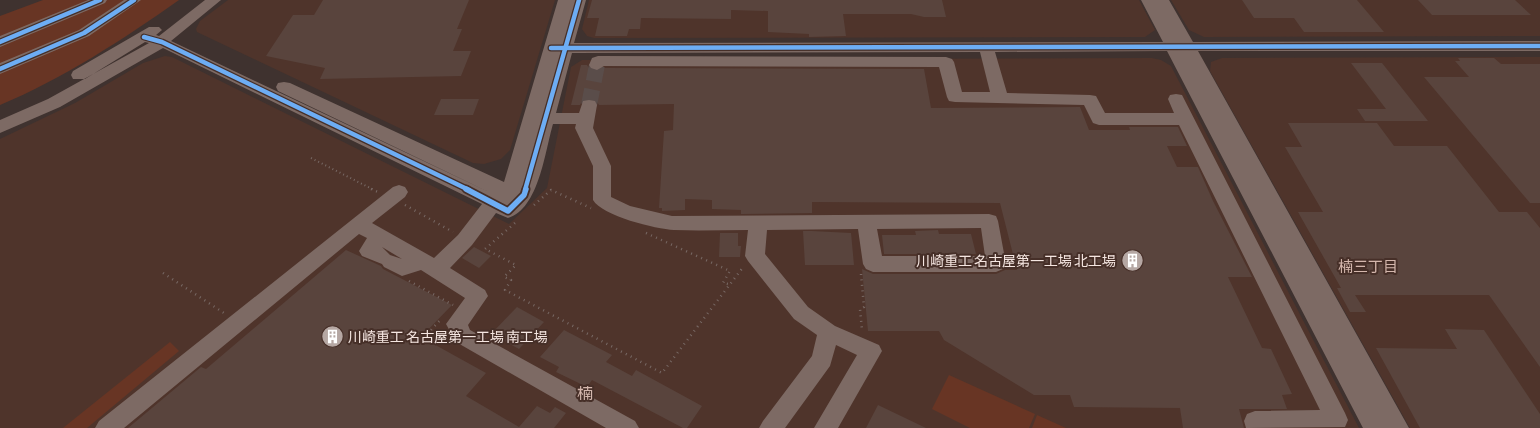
<svg xmlns="http://www.w3.org/2000/svg" width="1540" height="428" font-family="'Asap Condensed','Noto Sans JP',sans-serif">
	<style>
		.built { fill: #4f342b }
		.green { fill: #683524 }
		.building { fill: #59443d }
		.lines { fill: none; stroke-linecap: round; stroke-linejoin: round }
		.minor-tunnel { stroke: #5a4d4a; stroke-width: 16; stroke-dasharray: 16 8; stroke-linecap: butt }
		.path-far1 { stroke: #786965; stroke-width: 2; stroke-dasharray: 1 3; stroke-linecap: butt }
		.path { stroke: #786965; stroke-width: 2.5; stroke-dasharray: 1 4.5; stroke-linecap: butt }
		.minor { fill: #7d6a64; fill-rule: evenodd }
		.cycleway-far1-casing { stroke: #462f28; stroke-width: 7 }
		.cycleway-casing { stroke: #462f28; stroke-width: 9 }
		.cycleway-far1 { stroke: #6dadf4; stroke-width: 4.5 }
		.cycleway { stroke: #6dadf4; stroke-width: 5.5 }
		.labels { text-anchor: middle; stroke-width: 4; stroke-linejoin: round; paint-order: stroke }
		.poi-label { font-size: 14px; fill: #f5e6e1; stroke: #462f28; text-anchor: end }
		.neighbourhood-label { font-size: 15px; fill: #d4b7ad; stroke: #462f28 }
		.quarter-label { font-size: 16px; fill: #d4b7ad; stroke: #462f28 }
	</style>
	<rect width="100%" height="100%" fill="#3f322f"/>
	<g class="built">
		<polygon points="228,0 555,0 510,150 501,159 484,164 473,163 197,32 196,29 200,21"/>
		<polygon points="589,0 1139,0 1155,30 1145,37 594,38 587,36 582,29"/>
		<polygon points="1171,0 1540,0 1540,36 1204,37 1189,30"/>
		<polygon points="165,56 172,57 509,224 547,188 571,67 582,60 1152,58 1161,60 1171,66 1359,428 0,428 0,139 75,103 143,63"/>
		<polygon points="1540,57 1540,428 1410,428 1210,71 1211,62 1222,58"/>
	</g>
	<g class="green">
		<path d="M43,0H179C122,40 64,78 0,105V16Z"/>
		<polygon points="170,342 179,351 87,428 63,428"/>
		<polygon points="949,375 1035,414 1029,428 970,428 932,409"/>
		<polygon points="1037,415 1066,428 1032,428"/>
	</g>
	<g class="building">
		<polygon points="323,0 469,0 457,29 462,29 453,51 471,51 461,76 320,79 325,68 266,56 293,15 314,15"/>
		<polygon points="592,0 942,0 946,17 924,17 911,14 843,14 846,36 809,37 809,34 768,32 768,11 731,10 731,19 641,18 640,29 629,29 627,36 595,36 599,18 587,18"/>
		<polygon points="1242,0 1357,0 1384,32 1304,32 1294,18 1254,18"/>
		<polygon points="1418,0 1515,0 1531,15 1432,15"/>
		<polygon points="1458,58 1494,58 1501,64 1540,64 1540,203 1530,203 1424,77 1469,77 1455,61 1460,61"/>
		<polygon points="1351,63 1382,63 1428,121 1365,121 1357,109 1386,109"/>
		<polygon points="581,65 587,65 590,70 596,72 604,68 924,69 931,108 1080,107 1089,130 1130,130 1129,127 1178,127 1187,146 1167,146 1177,167 1198,167 1213,201 1252,277 1228,277 1262,348 1271,349 1292,394 1282,395 1287,409 1239,409 1244,428 1183,428 1180,408 1074,407 1070,395 1034,395 944,340 939,331 868,331 862,269 873,274 996,274 1005,270 1017,270 1000,203 812,202 812,213 741,214 741,210 712,209 712,200 685,199 685,210 662,211 662,208 659,208 664,131 673,130 674,104 599,105 595,99 589,98 583,99 580,105 571,105"/>
		<polygon points="441,99 479,99 473,115 434,115"/>
		<polygon points="1288,123 1377,123 1394,146 1447,146 1499,212 1527,212 1540,228 1540,367 1489,295 1355,295 1366,312 1350,312 1337,288 1341,288 1298,212 1323,212 1285,147 1302,147"/>
		<polygon points="938,230 939,234 971,234 976,254 884,254 882,235 916,235 915,231"/>
		<polygon points="812,231 851,233 854,265 805,265 803,231"/>
		<polygon points="720,233 738,233 738,246 741,246 740,257 719,257"/>
		<polygon points="474,247 491,256 479,268 462,258"/>
		<polygon points="346,250 381,266 383,269 452,305 421,337 486,373 466,396 519,427 537,406 550,413 555,407 566,413 554,428 128,428 201,367 206,369"/>
		<polygon points="517,307 544,322 519,349 491,334"/>
		<polygon points="1445,329 1484,330 1540,414 1540,428 1420,428 1376,348 1457,349"/>
		<polygon points="564,330 612,355 606,362 632,376 636,370 702,406 687,428 683,428 592,380 587,387 556,372 559,367 540,357"/>
		<polygon points="878,405 926,428 866,428"/>
	</g>
	<g class="lines">
		<polyline class="minor-tunnel" points="589,105 597,65"/>
		<polyline class="path-far1" points="311,158 374,190"/>
		<g class="path">
			<polyline points="371,189 378,192"/>
			<polyline points="405,205 453,232"/>
			<polyline points="534,205 551,190 591,208"/>
			<polyline points="515,223 485,249 516,265 504,277 511,280 505,290 662,373 744,266"/>
			<polyline points="646,233 730,271 723,283 728,284"/>
			<polyline points="163,273 224,313"/>
			<polyline points="861,274 864,307 860,309 862,330"/>
			<polyline points="409,281 453,305"/>
			<polyline points="431,330 442,318"/>
		</g>
		<g class="minor">
			<polygon points="88,0 107,0 105,3 0,47 0,36"/>
			<polygon points="124,0 141,0 89,36 0,74 0,63 79,30"/>
			<path d="M205,0H221L171,41L493,194L278,91L276,87L278,83L284,82L290,83L504,182L558,0H586L574,43L1163,42L1141,0H1169L1193,42L1540,41V51H1198L1409,428H1363L1167,51L995,52L1007,93L1090,95L1096,96L1105,113H1174L1168,99L1170,95L1176,94L1182,95L1345,413L1348,420L1345,427L1246,428L1244,421L1247,414L1255,411L1320,410L1179,125H1099L1093,123L1084,105L955,102L949,101L947,97L939,67L604,66L597,70L591,68L589,65L592,58L598,56L946,57L952,59L954,62L962,92H990L980,52L572,53L556,113H579L583,101L589,100L595,101L597,105L593,128L611,166V197L630,206L672,216L989,214L996,216L998,221L1006,264L1003,269L996,272H873L866,269L863,264L858,229L767,230L765,254L808,307L835,326L879,345L882,351L838,428H814L857,355L836,345L830,366L785,428H759L763,421L812,356L817,335L794,319L748,261L745,256L748,230C723,230 699,231 674,230C656,229 602,216 593,200V166L575,128L576,124H553C545,151 539,209 508,218L496,213L472,245L450,268L485,290L488,296L468,325L470,330L635,421L639,428H606L456,342L446,324L465,298L421,270L402,276L384,267L382,264L362,256L359,251L367,238L359,234L124,428H95L99,421L393,187L399,185L405,187L408,192L405,197L372,223L434,258L458,235L482,204L163,48L60,107L0,133V120L48,99L149,43L145,42L85,79H73L71,75L73,71L149,27H159L162,30L156,35L159,36ZM981,228L985,256H882L877,229ZM382,247L402,259L390,255Z"/>
		</g>
		<defs>
			<g id="cycleway-far1">
				<polyline points="144,37 162,42 469,190"/>
				<polyline points="0,42 100,0"/>
				<polyline points="551,48 1540,46"/>
				<polyline points="0,69 84,33 134,0"/>
				<polyline points="525,190 579,0"/>
			</g>
			<polyline id="cycleway" points="466,189 508,211 524,195 526,189"/>
		</defs>
		<use href="#cycleway-far1" class="cycleway-far1-casing"/>
		<use href="#cycleway" class="cycleway-casing"/>
		<use href="#cycleway-far1" class="cycleway-far1"/>
		<use href="#cycleway" class="cycleway"/>
	</g>
	<defs>
		<symbol id="building-disc" viewBox="-11 -11 22 22"><circle r="9.5" fill="#b5a7a3" stroke="#462f28"/><path d="M-4-6H4V6H1V3H-1V6H-4ZM-2.5-4.3h1.7v1.8h-1.7ZM.8-4.3h1.7v1.8H.8ZM-2.5-1h1.7V.8h-1.7ZM.8-1h1.7V.8H.8Z" fill="#fff"/></symbol>
	</defs>
	<g fill-rule="evenodd">
		<use href="#building-disc" x="1120" y="248" width="25" height="25"/>
		<use href="#building-disc" x="320" y="324" width="25" height="25"/>
	</g>
	<g class="labels">
		<g class="poi-label">
			<text x="1116" y="266">川崎重工 名古屋第一工場 北工場</text>
			<text x="348" y="342" text-anchor="start">川崎重工 名古屋第一工場 南工場</text>
		</g>
		<g class="neighbourhood-label">
			<text x="1368" y="272">楠三丁目</text>
		</g>
		<g class="quarter-label">
			<text x="585" y="399">楠</text>
		</g>
	</g>
</svg>
